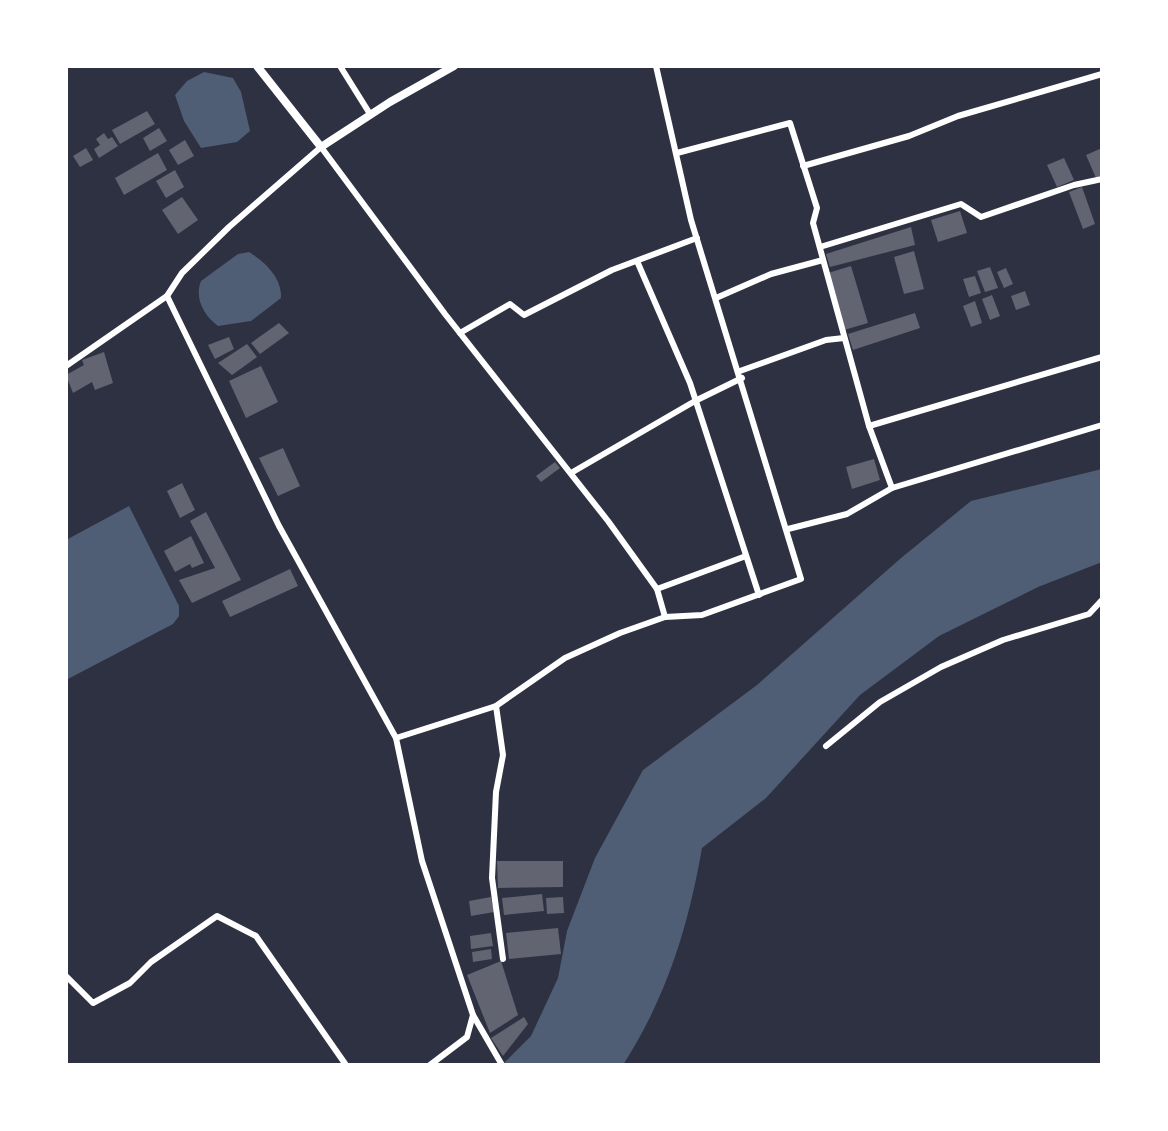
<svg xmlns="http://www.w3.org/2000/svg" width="1168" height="1131" font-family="'PT Sans Narrow',sans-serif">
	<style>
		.water { fill: #4f5d75 }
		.building { fill: #626471 }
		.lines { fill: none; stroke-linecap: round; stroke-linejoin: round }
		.minor { stroke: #fff; stroke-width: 6 }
		.secondary { stroke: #fff; stroke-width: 8 }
	</style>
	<rect width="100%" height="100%" fill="#2d3142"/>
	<g class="water">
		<polygon points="204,72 233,78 241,92 250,131 237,142 201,148 184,121 175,95 187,81"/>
		<path d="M249,252C265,262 282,278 281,298L251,321L218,326C204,316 194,298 201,281L238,254Z"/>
		<path d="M1102,469V562L1038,587L939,636L860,695L766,798L702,848C688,928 667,996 623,1065H502L531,1036L558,978L567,931L595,858L643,770L757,685L901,558L971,501Z"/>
		<polygon points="129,506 179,606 179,616 173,624 66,680 66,540"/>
	</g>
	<g class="building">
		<polygon points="147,111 155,124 120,144 112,130"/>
		<polygon points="159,128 167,141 150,151 143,138"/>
		<polygon points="104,133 108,139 112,137 118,146 99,158 94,149 100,145 96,139"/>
		<polygon points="185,140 194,156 178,165 169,150"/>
		<polygon points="86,148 93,160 80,167 73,156"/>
		<polygon points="1102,148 1102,175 1096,178 1086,155"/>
		<polygon points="158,153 167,170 124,195 115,178"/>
		<polygon points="1064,158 1074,180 1057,187 1047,165"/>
		<polygon points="175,170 184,187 166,198 156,181"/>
		<polygon points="1082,187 1095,224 1083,229 1069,192"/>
		<polygon points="182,197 198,220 178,234 162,210"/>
		<polygon points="960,211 967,233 938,242 931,220"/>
		<polygon points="911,227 915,245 830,267 826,254"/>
		<polygon points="914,251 924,289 904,294 894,257"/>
		<polygon points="851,266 868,323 844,330 828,273"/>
		<polygon points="990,267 998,288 985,292 977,271"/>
		<polygon points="1006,268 1013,284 1004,288 997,272"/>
		<polygon points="975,276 981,293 969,297 963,279"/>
		<polygon points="1025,291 1030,305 1016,310 1011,296"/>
		<polygon points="992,295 1000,316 990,320 982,299"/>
		<polygon points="975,301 982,323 971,327 963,306"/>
		<polygon points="915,313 920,328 853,350 848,334"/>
		<polygon points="279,323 289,333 260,354 251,343"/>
		<polygon points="229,337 234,349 215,359 208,345"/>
		<polygon points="247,344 257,357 232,375 218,363"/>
		<polygon points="104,352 113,383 95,390 92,382 73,393 66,375 84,365 82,360"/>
		<polygon points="261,366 278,402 246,418 229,381"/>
		<polygon points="283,448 300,486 278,496 259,458"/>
		<polygon points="874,459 880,480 852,489 846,467"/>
		<polygon points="555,462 560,468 541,482 536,476"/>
		<polygon points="182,483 195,510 180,518 167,491"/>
		<polygon points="206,512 241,580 192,603 179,580 215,568 190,521"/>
		<polygon points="191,536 204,563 192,568 190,564 175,572 164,551"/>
		<polygon points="290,569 298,586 230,617 222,601"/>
		<polygon points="497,861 563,861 563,887 498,888"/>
		<polygon points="542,894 544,911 504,915 502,898"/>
		<polygon points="491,897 494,912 471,916 469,901"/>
		<polygon points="563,897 564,913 547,914 546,898"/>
		<polygon points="558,928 561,954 509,959 506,933"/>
		<polygon points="491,933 493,946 471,949 470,936"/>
		<polygon points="491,949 492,959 473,962 472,952"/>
		<polygon points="501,961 518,1015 490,1033 467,975"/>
		<polygon points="524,1017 528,1024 503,1056 491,1038"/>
	</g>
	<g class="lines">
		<g class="minor">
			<polyline points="340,66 370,114"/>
			<polyline points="677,153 790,123 817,208 813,223 869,426 892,488"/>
			<polyline points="803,166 909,136 958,116 1102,74"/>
			<polyline points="820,247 961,204 981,217 1074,185 1102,179"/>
			<polyline points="637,261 690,383 759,595"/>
			<polyline points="167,296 279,526 396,738 422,861 473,1015 467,1037 430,1065"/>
			<polyline points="716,298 771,274 823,260"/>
			<polyline points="460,333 510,304 524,315 612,270 697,238"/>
			<polyline points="66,366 167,296 182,273 229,227 321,147 445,314 608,521 657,589 665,617"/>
			<polyline points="740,371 826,340 844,338"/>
			<polyline points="869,426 1102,357"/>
			<polyline points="571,473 695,401 742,378"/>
			<polyline points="788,529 847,514 892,488 1102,425"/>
			<polyline points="657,589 746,556"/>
			<polyline points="496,706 503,755 496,792 492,878 503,959"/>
			<polyline points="396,738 496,706 565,658 620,633 665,617 702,615 801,579 691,220 656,66"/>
			<polyline points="826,746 880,702 941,667 1003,640 1089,614 1102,600"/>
			<polyline points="66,976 93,1003 130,983 151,962 217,916 256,936 346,1065"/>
			<polyline points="473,1015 502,1065"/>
		</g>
		<polyline class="secondary" points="257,66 321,147 390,102 454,66"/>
	</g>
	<rect width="1168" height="1131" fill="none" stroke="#ffffff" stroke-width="136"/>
</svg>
